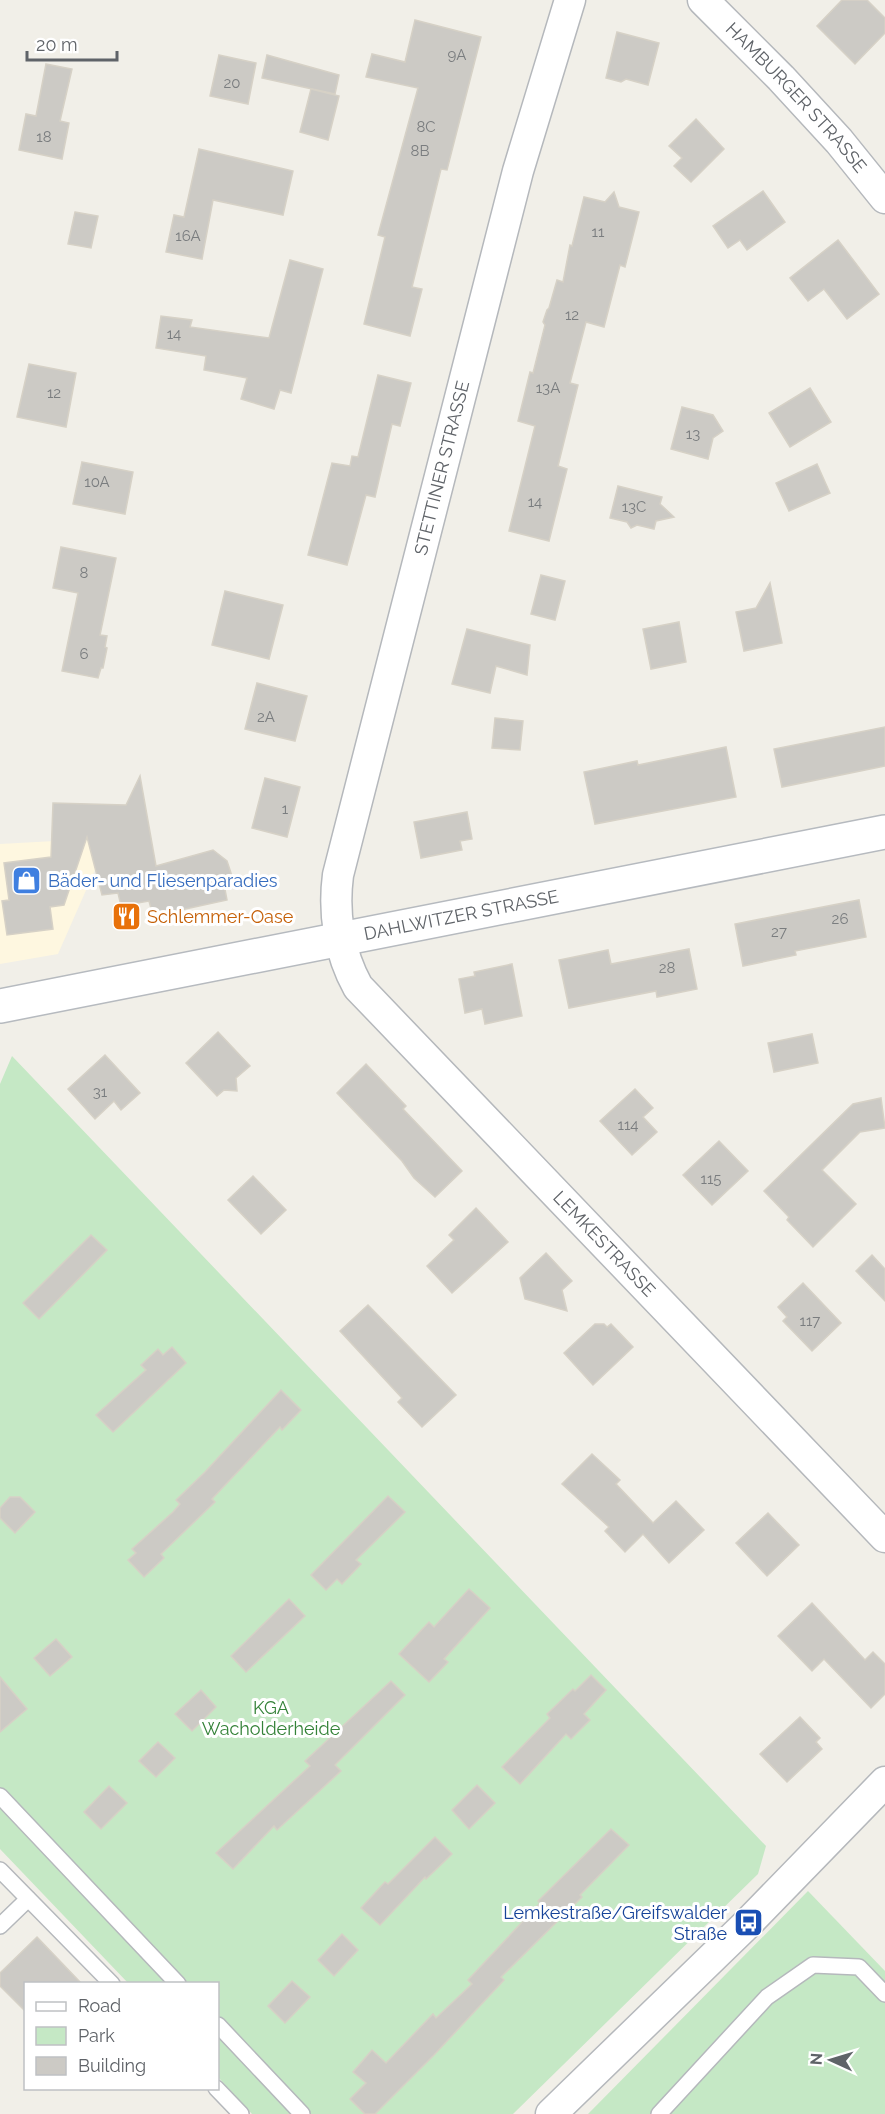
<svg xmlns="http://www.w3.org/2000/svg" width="885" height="2114" font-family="Raleway,sans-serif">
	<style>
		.commercial { fill: #fef7e0 }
		.green { fill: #c5e8c5 }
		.building { fill: #cccac5; stroke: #d6d1c6; stroke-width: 1.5 }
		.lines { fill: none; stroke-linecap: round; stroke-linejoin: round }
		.service-casing { stroke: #b5b8bc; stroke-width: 18 }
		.minor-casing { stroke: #b5b8bc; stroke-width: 33 }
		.secondary-casing { stroke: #b6babf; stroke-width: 36 }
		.service { stroke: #fff; stroke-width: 15 }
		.minor { stroke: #fff; stroke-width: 30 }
		.secondary { stroke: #fff; stroke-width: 33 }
		.labels { text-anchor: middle; stroke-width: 6; stroke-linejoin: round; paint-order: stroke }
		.number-label { font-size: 15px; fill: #7a7d7f }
		.street-label { font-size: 18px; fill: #5f6368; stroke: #fff }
		.shop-label { font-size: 18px; fill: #366cbe; stroke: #fff; text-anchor: start }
		.food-label { font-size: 18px; fill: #c56008; stroke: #fff; text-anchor: start }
		.park-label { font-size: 18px; fill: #348238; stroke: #fff }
		.transit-label { font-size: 18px; fill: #164399; stroke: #fff; text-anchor: end }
	</style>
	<rect width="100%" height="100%" fill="#f1efe8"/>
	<polygon class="commercial" points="109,838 58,954 0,964 0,844"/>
	<g class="green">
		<polygon points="12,1056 766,1846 758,1874 513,2114 252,2114 218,2077 218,1984 128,1983 0,1849 0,1084"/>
		<polygon points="808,1891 885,1971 885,2114 588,2114"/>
	</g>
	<g class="building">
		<polygon points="842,0 867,0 885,18 885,33 855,64 817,26"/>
		<polygon points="415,20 481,37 447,170 441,169 412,287 422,289 410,336 364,324 385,237 378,235 418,88 366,77 372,54 405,62"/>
		<polygon points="617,32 659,43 648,85 626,79 621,82 606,78"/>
		<polygon points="219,55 256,63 248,104 210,96"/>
		<polygon points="267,55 339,75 335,94 262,78"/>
		<polygon points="46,64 72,69 60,121 69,123 62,159 19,150 26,114 36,116"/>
		<polygon points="311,89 339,96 328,140 300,132"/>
		<polygon points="696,119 724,149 691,182 674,166 682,158 669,146"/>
		<polygon points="199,149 293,171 283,215 213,200 202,259 166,252 174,215 184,217"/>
		<polygon points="763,191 785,222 747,250 740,240 728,248 713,226"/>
		<polygon points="614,192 619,207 639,212 625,267 620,265 604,327 586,322 570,383 578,385 558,466 567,469 549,541 509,531 535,426 518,421 530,372 533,373 545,325 543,322 547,310 549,308 557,280 563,282 570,245 572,246 584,197 605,202"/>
		<polygon points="75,212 98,216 91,248 68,244"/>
		<polygon points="838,240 879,294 847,319 824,289 808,301 790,278"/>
		<polygon points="290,260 323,269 291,393 280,390 274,409 241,399 247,378 204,370 206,356 156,348 161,316 192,320 190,327 269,338"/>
		<polygon points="29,364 76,373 66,427 17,417"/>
		<polygon points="378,375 411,383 400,426 392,424 375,497 366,495 347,565 308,555 332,463 350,466 352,456 358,457"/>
		<polygon points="810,388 831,422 790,447 769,413"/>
		<polygon points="682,407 713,415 723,431 713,438 708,459 671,449"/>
		<polygon points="82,462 133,472 125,514 73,504"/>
		<polygon points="817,464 830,493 789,511 776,483"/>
		<polygon points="618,486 662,497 660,504 674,517 656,521 654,529 637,525 631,528 627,522 610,518"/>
		<polygon points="61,547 116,558 100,635 107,636 105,647 107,648 103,668 101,668 98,678 62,671 78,593 53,588"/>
		<polygon points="541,575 565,581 555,620 531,614"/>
		<polygon points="770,583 782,643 744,651 736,612 756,608"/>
		<polygon points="225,591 283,605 269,659 212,645"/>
		<polygon points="679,622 686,662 651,669 643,629"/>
		<polygon points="467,629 530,645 527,675 496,666 490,693 452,684"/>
		<polygon points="257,683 307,696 295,741 245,729"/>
		<polygon points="495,718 523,721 520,750 492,748"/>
		<polygon points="885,727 885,766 782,787 774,749"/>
		<polygon points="726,747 736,797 595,824 584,772 637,761 638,765"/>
		<polygon points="140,776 156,866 213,850 227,861 232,876 223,879 227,900 153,916 149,901 121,906 118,893 102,895 87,837 64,905 50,907 53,929 7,935 2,901 9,900 4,863 51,857 53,803 126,805"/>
		<polygon points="265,778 300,787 287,837 252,828"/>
		<polygon points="467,812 472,839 460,841 462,850 421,858 414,822"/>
		<polygon points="859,900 866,937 795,951 796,955 743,966 735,924"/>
		<polygon points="689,949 697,989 657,997 656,991 569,1008 559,960 608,950 611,964"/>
		<polygon points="512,964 522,1016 485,1024 482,1009 465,1013 459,979 475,976 474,972"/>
		<polygon points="218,1032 250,1066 236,1078 237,1091 224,1090 217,1096 186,1063"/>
		<polygon points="812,1034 818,1063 774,1072 768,1043"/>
		<polygon points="105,1055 140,1093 121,1110 114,1101 95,1119 68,1089"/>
		<polygon points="366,1064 406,1106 403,1109 462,1171 435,1197 414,1178 402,1161 337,1093"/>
		<polygon points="635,1089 653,1108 643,1117 657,1132 632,1155 600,1121"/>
		<polygon points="881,1098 885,1128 860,1132 822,1170 856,1204 813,1247 787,1220 789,1217 764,1191 853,1104"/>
		<polygon points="719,1141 748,1171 712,1205 683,1175"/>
		<polygon points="253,1176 286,1210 261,1234 228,1200"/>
		<polygon points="476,1208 508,1242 452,1293 427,1266 454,1240 449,1235"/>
		<polygon points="91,1235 107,1250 39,1319 23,1303"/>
		<polygon points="546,1253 572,1281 562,1290 567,1311 525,1299 520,1278"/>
		<polygon points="872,1255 885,1269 885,1301 856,1271"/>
		<polygon points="803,1283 841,1323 812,1351 783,1321 787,1317 778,1307"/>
		<polygon points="368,1305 456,1395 422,1427 398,1402 402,1398 340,1331"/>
		<polygon points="595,1324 604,1324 607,1327 611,1324 633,1347 593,1385 564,1353"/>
		<polygon points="172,1347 186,1363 113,1432 96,1415 146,1370 141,1365 158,1349 163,1355"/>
		<polygon points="281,1390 301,1410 282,1430 280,1427 212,1499 215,1502 161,1554 164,1558 144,1577 128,1560 136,1553 132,1549 173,1512 180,1504 176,1500 205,1472"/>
		<polygon points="592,1454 620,1480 616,1484 653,1523 676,1501 704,1530 669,1563 643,1534 625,1552 605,1531 609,1527 562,1484"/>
		<polygon points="388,1496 405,1512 356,1560 361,1564 342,1584 337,1579 326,1590 311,1575"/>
		<polygon points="10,1497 20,1497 35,1512 15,1533 0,1518 0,1508"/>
		<polygon points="768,1513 799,1545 767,1576 736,1543"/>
		<polygon points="469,1589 490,1608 444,1659 448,1662 429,1682 399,1654 429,1622 434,1627"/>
		<polygon points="289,1599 305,1616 246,1672 231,1656"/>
		<polygon points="812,1603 865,1660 873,1652 885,1664 885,1694 871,1708 824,1659 812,1671 778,1636"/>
		<polygon points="56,1639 72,1657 50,1676 34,1658"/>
		<polygon points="591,1675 606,1690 584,1714 590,1720 571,1739 566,1734 520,1784 502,1767 550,1718 547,1714 573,1689 575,1691"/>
		<polygon points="0,1677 27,1709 0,1732"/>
		<polygon points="391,1681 405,1695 335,1765 341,1771 277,1830 274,1826 233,1869 216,1853 310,1766 305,1761"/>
		<polygon points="201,1690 216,1707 192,1731 175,1714"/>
		<polygon points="800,1717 820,1738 816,1742 822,1749 787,1782 760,1754"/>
		<polygon points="158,1742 175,1758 156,1777 139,1761"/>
		<polygon points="477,1785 495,1803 469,1829 452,1810"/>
		<polygon points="109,1786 127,1803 101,1829 84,1812"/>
		<polygon points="611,1829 629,1845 580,1895 582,1897 501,1977 504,1980 434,2055 375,2114 365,2114 350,2099 366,2083 353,2072 372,2050 386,2063 433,2014 436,2018 472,1984 468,1980 540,1903 538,1901"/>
		<polygon points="435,1837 452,1854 426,1879 425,1877 380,1925 361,1908 385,1882 388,1884"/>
		<polygon points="342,1934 358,1950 334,1976 318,1960"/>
		<polygon points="37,1937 81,1983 26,1983 26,2012 0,1986 0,1973"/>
		<polygon points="292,1981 310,1997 285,2023 268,2006"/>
	</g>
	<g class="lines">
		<defs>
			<g id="service">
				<polyline points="0,1796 178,1984"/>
				<polyline points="0,1870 112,1984"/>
				<polyline points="0,1926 28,1899"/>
				<polyline points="218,2025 302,2114"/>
				<polyline points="216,2088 241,2114"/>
				<polyline points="659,2114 767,1997 813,1965 859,1967 885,1994"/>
			</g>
			<g id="minor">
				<path id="s1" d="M570,0L518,171L338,875C333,913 339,953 358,987L885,1537"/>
				<path id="s2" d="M703,0L781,78L839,141L885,198"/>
				<polyline points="551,2114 748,1923 885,1782"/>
			</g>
			<g id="secondary">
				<path id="s3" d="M0,1006L885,832"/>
			</g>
		</defs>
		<use href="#service" class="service-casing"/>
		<use href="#minor" class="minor-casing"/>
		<use href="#secondary" class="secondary-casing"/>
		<use href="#service" class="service"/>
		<use href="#minor" class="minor"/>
		<use href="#secondary" class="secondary"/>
	</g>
	<defs>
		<symbol id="shop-square" viewBox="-11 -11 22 22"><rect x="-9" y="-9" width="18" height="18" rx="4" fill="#3f7fe0" stroke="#fff"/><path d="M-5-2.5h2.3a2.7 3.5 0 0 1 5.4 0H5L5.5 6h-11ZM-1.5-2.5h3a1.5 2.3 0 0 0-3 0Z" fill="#fff"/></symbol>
		<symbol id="restaurant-square" viewBox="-11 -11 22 22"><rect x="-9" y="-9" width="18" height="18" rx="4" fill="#e8710a" stroke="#fff"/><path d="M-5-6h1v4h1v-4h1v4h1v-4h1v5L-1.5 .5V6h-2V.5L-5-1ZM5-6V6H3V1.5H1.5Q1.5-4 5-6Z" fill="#fff"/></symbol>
		<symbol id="bus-square" viewBox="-11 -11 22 22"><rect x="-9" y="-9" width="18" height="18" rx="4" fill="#1a4fb4" stroke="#fff"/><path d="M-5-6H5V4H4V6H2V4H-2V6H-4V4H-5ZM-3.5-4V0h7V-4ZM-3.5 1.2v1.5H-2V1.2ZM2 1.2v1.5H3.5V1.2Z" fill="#fff"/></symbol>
	</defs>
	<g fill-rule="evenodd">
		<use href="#shop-square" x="10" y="864" width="33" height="33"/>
		<use href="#restaurant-square" x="110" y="900" width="33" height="33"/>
		<use href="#bus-square" x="732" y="1906" width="33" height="33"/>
	</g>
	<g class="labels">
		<g class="number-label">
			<text x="457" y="60">9A</text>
			<text x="232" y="88">20</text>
			<text x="426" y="132">8C</text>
			<text x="44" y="142">18</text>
			<text x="420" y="156">8B</text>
			<text x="598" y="237">11</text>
			<text x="188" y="241">16A</text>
			<text x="572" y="320">12</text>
			<text x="174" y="339">14</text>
			<text x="548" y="393">13A</text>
			<text x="54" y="398">12</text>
			<text x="693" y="439">13</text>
			<text x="97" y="487">10A</text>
			<text x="535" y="507">14</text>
			<text x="634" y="512">13C</text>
			<text x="84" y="578">8</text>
			<text x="84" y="659">6</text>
			<text x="266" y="722">2A</text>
			<text x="285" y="814">1</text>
			<text x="840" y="924">26</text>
			<text x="779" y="937">27</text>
			<text x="667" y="973">28</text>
			<text x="100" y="1097">31</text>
			<text x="628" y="1130">114</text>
			<text x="711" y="1184">115</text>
			<text x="810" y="1326">117</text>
		</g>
		<g class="street-label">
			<text dy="6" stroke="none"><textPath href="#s2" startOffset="135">HAMBURGER STRASSE</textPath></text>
			<text transform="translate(442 468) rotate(-76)" y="6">STETTINER STRASSE</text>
			<text dy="6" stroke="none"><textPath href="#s3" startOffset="470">DAHLWITZER STRASSE</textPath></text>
			<text dy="6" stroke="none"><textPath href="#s1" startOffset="1377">LEMKESTRASSE</textPath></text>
		</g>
		<g class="shop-label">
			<text x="48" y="887">Bäder- und Fliesenparadies</text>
		</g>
		<g class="food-label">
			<text x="147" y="923">Schlemmer-Oase</text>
		</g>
		<g class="park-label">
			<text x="271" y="1714">KGA<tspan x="271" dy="21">Wacholderheide</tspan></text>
		</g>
		<g class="transit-label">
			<text x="727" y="1919">Lemkestraße/Greifswalder<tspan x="727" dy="21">Straße</tspan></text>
		</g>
	</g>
	<rect x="24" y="1982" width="195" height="108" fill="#ffffff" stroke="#bfc1c3" stroke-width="1.5"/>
	<rect x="36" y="2002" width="30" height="9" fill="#ffffff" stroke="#bfc1c3" stroke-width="1.5"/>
	<text x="78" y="2012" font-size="18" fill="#5f6368">Road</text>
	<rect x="36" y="2027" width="30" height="18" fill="#c5e8c5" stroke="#bfc1c3" stroke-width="1.5"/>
	<text x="78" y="2042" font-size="18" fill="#5f6368">Park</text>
	<rect x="36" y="2057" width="30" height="18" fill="#cccac5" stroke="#bfc1c3" stroke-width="1.5"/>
	<text x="78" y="2072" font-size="18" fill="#5f6368">Building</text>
	<g transform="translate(831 2060) rotate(274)" stroke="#ffffff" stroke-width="4.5" paint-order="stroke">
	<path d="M0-4.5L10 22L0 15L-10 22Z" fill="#5f6368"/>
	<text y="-9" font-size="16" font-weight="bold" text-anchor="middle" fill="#5f6368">N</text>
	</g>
	<path d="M27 51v9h90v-9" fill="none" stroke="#5f6368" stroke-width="3"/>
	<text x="36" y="51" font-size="18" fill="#5f6368" stroke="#ffffff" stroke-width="4.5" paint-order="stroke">20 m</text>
</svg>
